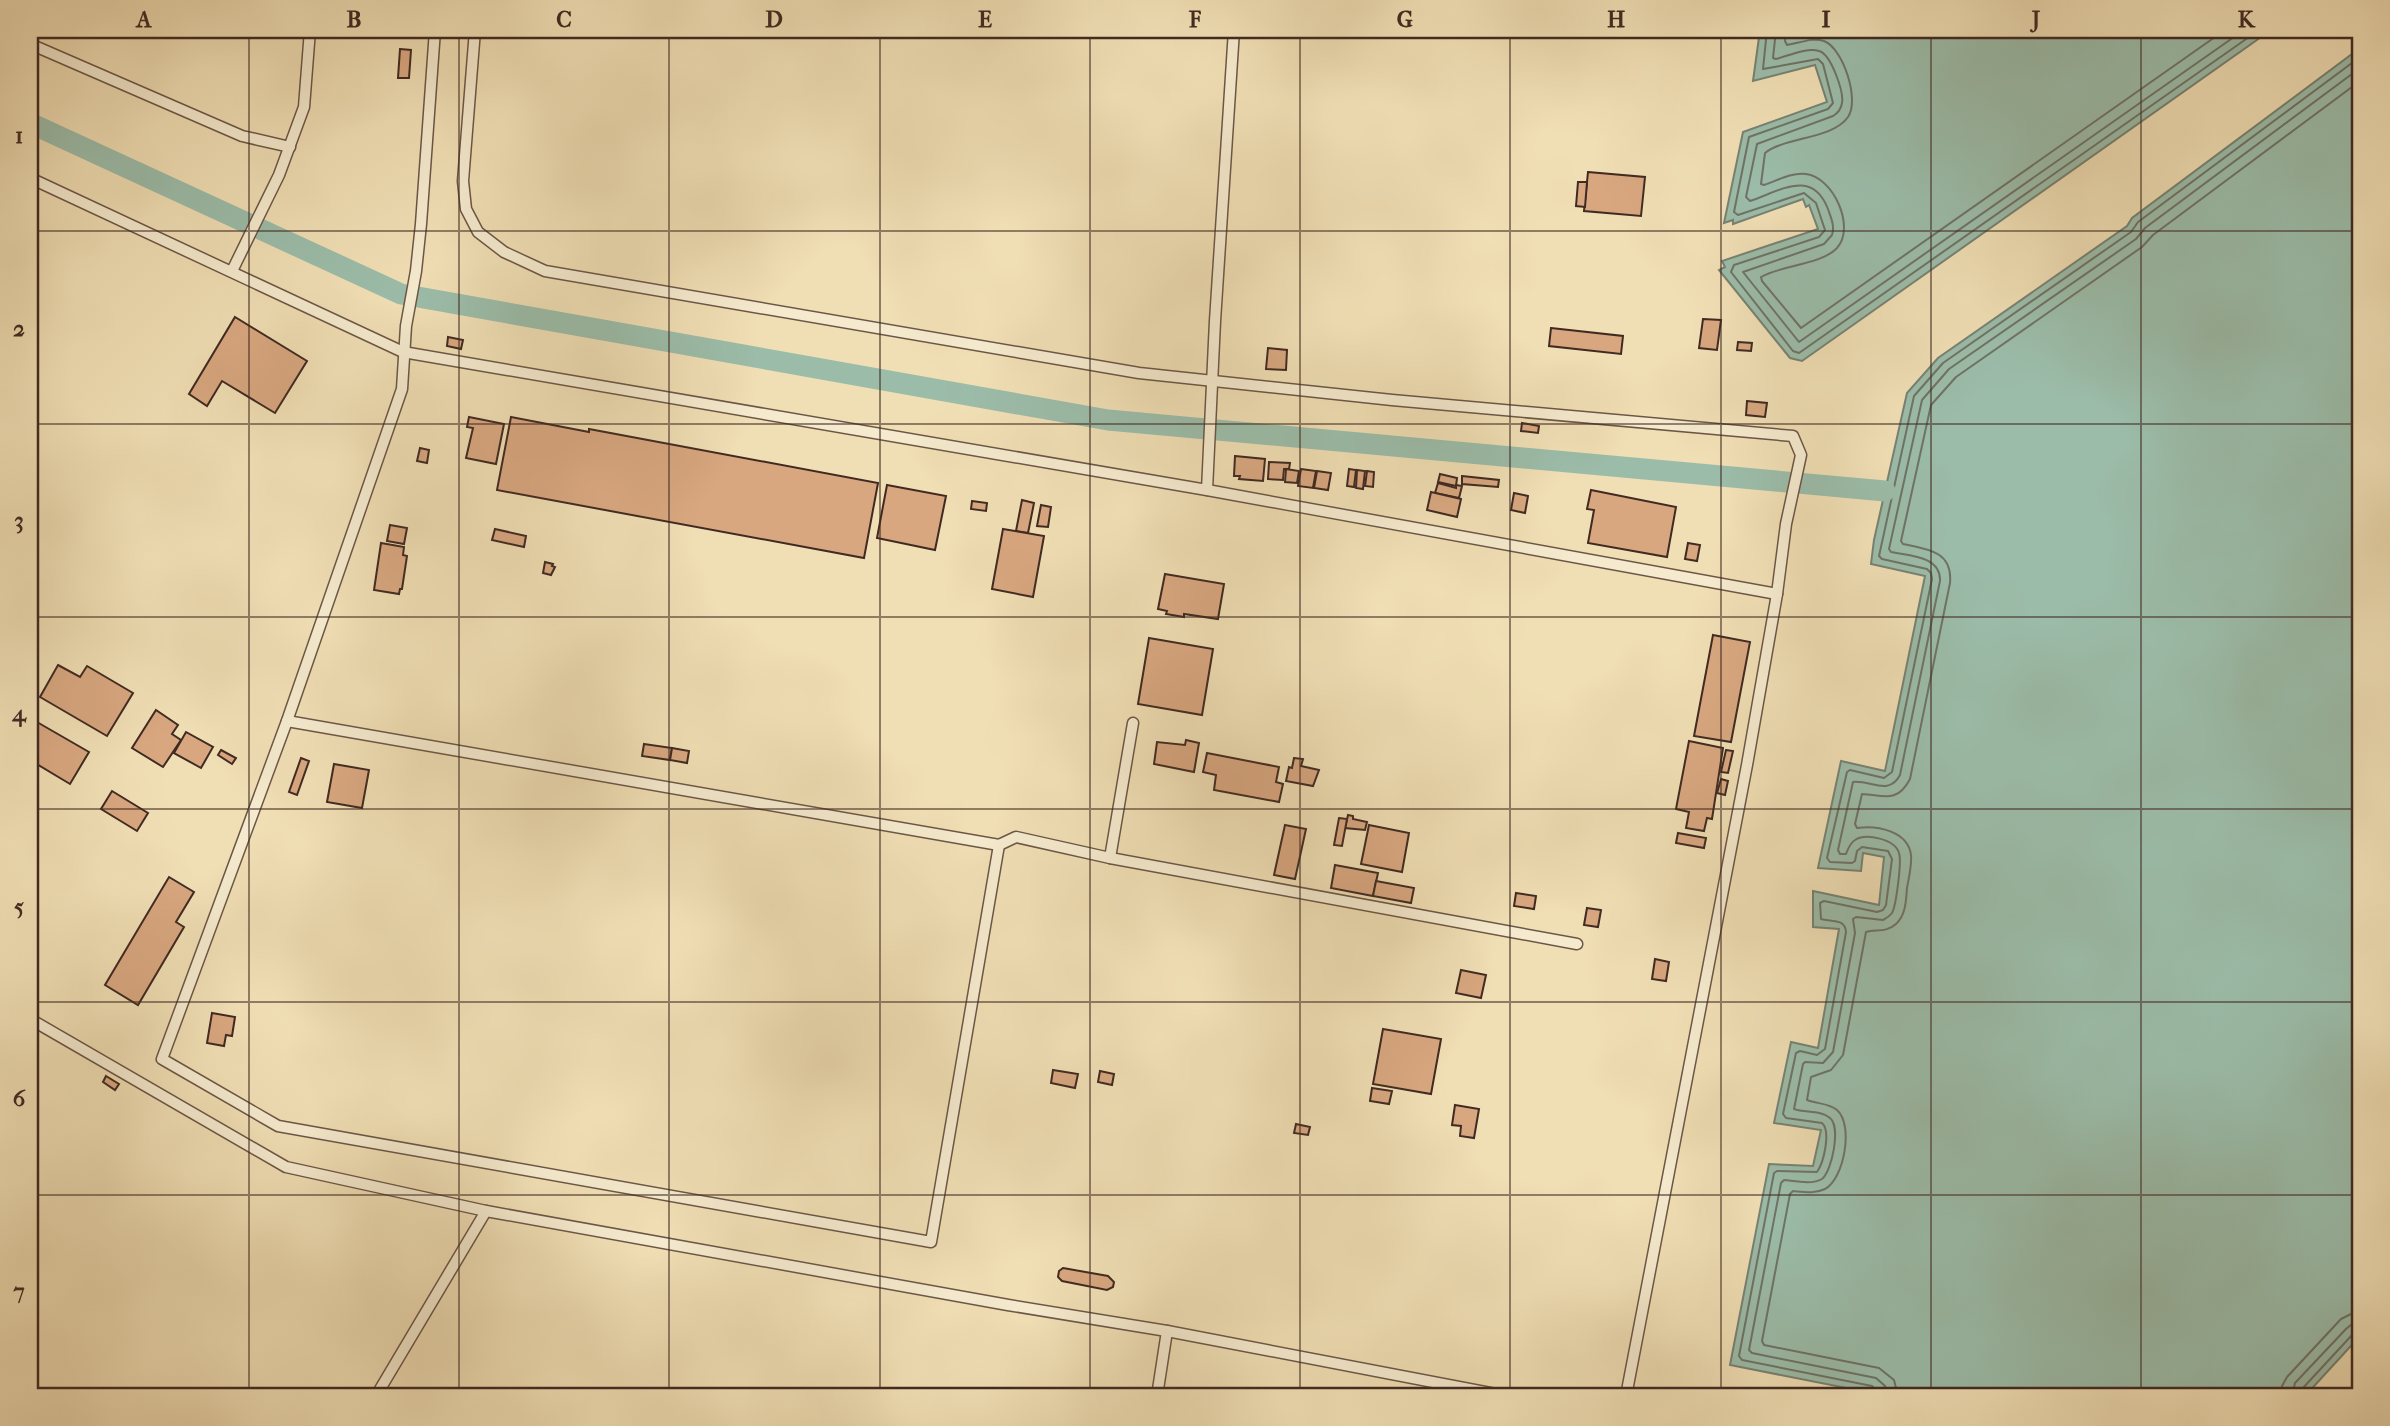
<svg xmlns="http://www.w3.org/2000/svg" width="2390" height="1426" font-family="'IM FELL French Canon',serif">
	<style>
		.water { fill: #9bbca9; stroke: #778273; stroke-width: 2 }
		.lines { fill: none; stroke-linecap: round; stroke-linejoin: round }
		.shore { stroke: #6e7366; stroke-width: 2 }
		.canal { stroke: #9bbca9; stroke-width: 21 }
		.building { fill: #d8a780; stroke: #402a22; stroke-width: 2 }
		.lane-casing { stroke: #6c5746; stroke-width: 13 }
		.lane { stroke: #f5eace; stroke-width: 10 }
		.grid { fill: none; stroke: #402a22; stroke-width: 2; stroke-opacity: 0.55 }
		.neatline { fill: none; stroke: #402a22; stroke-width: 2.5 }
		.grid-label { font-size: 23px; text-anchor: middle; font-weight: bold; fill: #402a22 }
	</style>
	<rect width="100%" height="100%" fill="#f0deb4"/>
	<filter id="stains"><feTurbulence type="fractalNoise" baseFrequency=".00286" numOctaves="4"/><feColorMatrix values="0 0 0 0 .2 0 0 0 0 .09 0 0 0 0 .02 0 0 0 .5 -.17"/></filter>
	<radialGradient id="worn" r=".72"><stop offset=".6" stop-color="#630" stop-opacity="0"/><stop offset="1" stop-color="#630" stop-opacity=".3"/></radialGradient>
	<g class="water">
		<polygon points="1760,30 2271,30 1802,361 1790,358 1719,270 1725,267 1722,261 1818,229 1809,205 1806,207 1803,199 1733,224 1733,220 1724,223 1743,132 1827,102 1815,65 1753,81"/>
		<polygon points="2360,48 2360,1336 2305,1396 1887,1396 1730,1365 1769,1164 1813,1166 1821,1130 1774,1123 1791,1042 1818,1048 1839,929 1813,927 1813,891 1879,905 1884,857 1863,853 1861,871 1818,868 1841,761 1885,771 1925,576 1871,564 1874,540 1907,393 1938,358 2127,226 2132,218"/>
	</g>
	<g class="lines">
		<g class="shore">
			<polyline points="1767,30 1763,69 1818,59 1823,64 1833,103 1828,109 1749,137 1734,212 1738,215 1804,193 1816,203 1825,230 1819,237 1734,265 1731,272 1793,351 1799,353 2259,30"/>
			<path d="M1776,30L1773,58L1776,59C1788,56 1807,47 1819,51C1831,54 1844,92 1842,103C1841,110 1838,113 1833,116L1757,144L1746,197L1750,201C1780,191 1812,168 1828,209C1831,218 1835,226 1832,235L1824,244L1743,272L1799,342L2244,30"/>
			<path d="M1786,30L1785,41L1787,45C1800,43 1812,37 1824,41C1843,48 1860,100 1848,117C1833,139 1785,137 1765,153L1761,184L1764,185C1776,181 1792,172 1806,174C1833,177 1856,227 1837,248C1821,265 1781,265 1761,277L1762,281L1801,328L2225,30"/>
			<path d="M1878,1396L1877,1390L1872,1386L1742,1360L1739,1356L1774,1173L1777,1171L1817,1172C1824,1162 1831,1131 1822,1123L1786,1118L1783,1114L1796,1053L1800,1051L1817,1055L1825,1049L1846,932C1845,918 1831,922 1821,919L1820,903L1824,901L1877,912L1883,910L1886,905L1892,859L1888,851L1862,847L1857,851L1855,861L1852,863L1830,862L1827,858L1847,772L1850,770L1884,778L1892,772L1932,579L1931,573L1927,569L1882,559L1879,556L1914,396L1943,363L2131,232L2138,222L2360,57"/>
			<path d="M1887,1396L1885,1386L1876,1378L1752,1353L1749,1350L1781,1183L1784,1180C1795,1181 1812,1185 1822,1179C1832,1171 1841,1127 1830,1118C1821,1110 1805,1113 1794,1109L1803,1064L1805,1062L1823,1063L1833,1052L1855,933L1853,919L1856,917L1883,920C1887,918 1889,917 1892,913C1896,906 1902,861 1899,853C1895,839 1866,833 1855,840C1850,843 1848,849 1846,854H1840L1838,850L1853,782C1871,780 1889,796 1900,775L1940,581C1941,556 1910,556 1891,552L1889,549L1922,400L1949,369L2136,239L2145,228L2360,68"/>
			<path d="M1898,1396L1894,1380L1879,1368L1764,1345L1762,1341L1790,1194L1793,1191C1804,1192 1815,1194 1825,1189C1844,1179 1854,1125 1837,1110C1829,1103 1817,1104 1807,1100L1811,1077L1831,1070L1843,1055L1866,932C1876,929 1886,933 1896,924C1906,915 1906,900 1907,888C1909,877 1912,865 1911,855C1908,831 1877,825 1857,828L1855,824L1862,794C1883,795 1897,804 1910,779L1950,583C1953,551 1927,549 1903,544L1901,541L1931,405L1956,377L2142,247L2153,235L2360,81"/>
			<polyline points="2281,1396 2282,1386 2287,1377 2341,1319 2351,1314 2360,1313"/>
			<polyline points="2292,1396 2295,1383 2346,1329 2352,1324 2360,1323"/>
			<polyline points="2300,1396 2302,1389 2352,1335 2360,1332"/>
		</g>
		<polyline class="canal" points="30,123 401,294 1108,420 1885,491"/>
	</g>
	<g class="building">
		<polygon points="400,49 411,50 409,78 398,78"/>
		<polygon points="1588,172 1645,177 1641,216 1584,211"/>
		<polygon points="1578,182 1587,182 1585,207 1576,206"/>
		<polygon points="235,317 307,361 275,413 222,381 207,406 189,394"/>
		<polygon points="1703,319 1721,320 1717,350 1699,348"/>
		<polygon points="1551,328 1623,336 1621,354 1549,346"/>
		<polygon points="448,337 463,340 461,349 447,346"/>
		<polygon points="1738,342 1752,343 1751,351 1737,350"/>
		<polygon points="1268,348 1287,350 1286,370 1266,369"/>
		<polygon points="1747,401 1767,403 1765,417 1746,415"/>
		<polygon points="469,417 504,424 496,464 466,458 473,428 467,427"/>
		<polygon points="511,417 589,432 589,429 878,483 864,558 497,490"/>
		<polygon points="1522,423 1539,426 1538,433 1521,431"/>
		<polygon points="420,448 429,450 427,463 417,461"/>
		<polygon points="1235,456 1265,459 1263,481 1239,479 1240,476 1234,476"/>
		<polygon points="1269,462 1290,463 1289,469 1284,469 1283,480 1268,479"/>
		<polygon points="1286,469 1299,471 1297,483 1285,482"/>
		<polygon points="1301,469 1316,471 1313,488 1298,486"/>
		<polygon points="1349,469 1356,470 1354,487 1347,486"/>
		<polygon points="1357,470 1365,471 1363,489 1356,488"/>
		<polygon points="1317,471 1331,473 1328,490 1314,488"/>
		<polygon points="1367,471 1374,472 1373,487 1365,486"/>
		<polygon points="1440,474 1457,478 1456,486 1438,482"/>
		<polygon points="1462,476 1499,480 1498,487 1462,484"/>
		<polygon points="1438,483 1456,488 1456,485 1462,486 1459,498 1435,493"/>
		<polygon points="887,485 946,496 935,550 877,538"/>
		<polygon points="1591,490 1676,507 1667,557 1588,543 1594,510 1587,509"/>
		<polygon points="1431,492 1461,499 1457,517 1427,510"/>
		<polygon points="1514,493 1528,496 1525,513 1511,510"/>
		<polygon points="1022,500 1034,503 1028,533 1016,531"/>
		<polygon points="972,501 987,503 986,511 971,509"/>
		<polygon points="1041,505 1051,507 1048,527 1037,526"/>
		<polygon points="390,525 407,528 404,544 387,541"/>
		<polygon points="495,529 526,536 524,547 492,540"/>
		<polygon points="1003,529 1044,536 1033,597 992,589"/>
		<polygon points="381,543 404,547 403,555 407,556 402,589 400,589 399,594 374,590"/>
		<polygon points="1688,543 1700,545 1697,561 1685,559"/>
		<polygon points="545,562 553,564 552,566 555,567 551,575 543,573"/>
		<polygon points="1165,574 1224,584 1218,619 1184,614 1184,617 1166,614 1167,611 1158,609"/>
		<polygon points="1713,635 1750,642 1731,742 1694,736"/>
		<polygon points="1149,638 1213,649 1202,715 1138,704"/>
		<polygon points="58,665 80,677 87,666 133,693 107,736 40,697"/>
		<polygon points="156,710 178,725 172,734 181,740 163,767 132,748"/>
		<polygon points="30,718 89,752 70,784 30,760"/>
		<polygon points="186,732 213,747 201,768 174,753"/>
		<polygon points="1186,740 1199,743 1194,772 1154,764 1157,742 1185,745"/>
		<polygon points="1689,741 1723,748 1712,819 1707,818 1704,831 1686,828 1689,812 1676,809"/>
		<polygon points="644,744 672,748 670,760 642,756"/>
		<polygon points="672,748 689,751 687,763 670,760"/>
		<polygon points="221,750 236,758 232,764 218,755"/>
		<polygon points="1726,750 1733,751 1728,773 1721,772"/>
		<polygon points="1207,753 1279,767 1276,782 1283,784 1279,802 1214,790 1216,775 1203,772"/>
		<polygon points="301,758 309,761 297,795 289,792"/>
		<polygon points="1294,758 1303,759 1301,766 1319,770 1313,786 1286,781 1289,767 1292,768"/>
		<polygon points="334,764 369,770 362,808 327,802"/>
		<polygon points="1721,779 1728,781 1725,795 1717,793"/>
		<polygon points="112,791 148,813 137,831 101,809"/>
		<polygon points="1348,815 1353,816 1353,819 1367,822 1365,830 1345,828"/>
		<polygon points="1339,818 1347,819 1342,846 1334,845"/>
		<polygon points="1285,825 1306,829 1295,879 1274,875"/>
		<polygon points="1369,825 1409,833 1402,872 1361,864"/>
		<polygon points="1678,833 1706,838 1704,848 1676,843"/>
		<polygon points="1335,865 1378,873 1373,896 1331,888"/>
		<polygon points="169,877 194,892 176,922 184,927 138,1005 105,985"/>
		<polygon points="1376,881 1414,888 1411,903 1373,896"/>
		<polygon points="1516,893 1536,896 1534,909 1514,906"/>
		<polygon points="1587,908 1601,910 1598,927 1584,925"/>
		<polygon points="1655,959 1669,962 1666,981 1652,979"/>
		<polygon points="1461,970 1486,975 1481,998 1456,993"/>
		<polygon points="212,1013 235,1017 232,1036 226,1035 224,1046 207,1043"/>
		<polygon points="1383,1029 1441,1039 1431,1094 1373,1084"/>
		<polygon points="1053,1070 1078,1074 1075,1088 1051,1083"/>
		<polygon points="1100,1071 1114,1074 1112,1085 1098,1082"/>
		<polygon points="106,1076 119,1084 115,1090 103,1082"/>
		<polygon points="1372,1088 1392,1091 1389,1104 1370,1101"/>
		<polygon points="1455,1105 1479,1109 1474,1138 1460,1136 1461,1126 1452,1125"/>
		<polygon points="1296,1124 1310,1127 1308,1135 1294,1133"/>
		<polygon points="1063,1268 1108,1276 1114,1282 1113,1287 1107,1290 1062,1281 1058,1277 1059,1271"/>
	</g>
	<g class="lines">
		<defs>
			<g id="lane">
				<polyline points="435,30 421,224 416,271 406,326 402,389 287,721 162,1059 278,1126 931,1242 999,845"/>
				<polyline points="475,30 463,181 466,209 478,232 504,252 545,271 1139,373 1392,400 1793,436 1801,455 1786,524 1777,594 1747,765 1626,1396"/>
				<polyline points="30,44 242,136 290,147"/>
				<polyline points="30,178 403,352 1207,490 1777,594"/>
				<polyline points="232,271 279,175 304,107 310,30"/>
				<polyline points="1207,490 1215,321 1234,30"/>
				<polyline points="287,721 999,845 1016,837 1110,858 1577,944"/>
				<polyline points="1110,858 1133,723"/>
				<polyline points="30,1019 286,1167 486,1211 1008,1305 1167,1331 1506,1396"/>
				<polyline points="376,1396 486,1211"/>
				<polyline points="1157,1396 1167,1331"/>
			</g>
		</defs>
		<use href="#lane" class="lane-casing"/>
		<use href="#lane" class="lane"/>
	</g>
	<path class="grid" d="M249,30V1396M459,30V1396M669,30V1396M880,30V1396M1090,30V1396M1300,30V1396M1510,30V1396M1721,30V1396M1931,30V1396M2141,30V1396M30,231H2360M30,424H2360M30,617H2360M30,809H2360M30,1002H2360M30,1195H2360"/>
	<rect width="2390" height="1426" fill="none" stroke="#f0deb4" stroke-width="77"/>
	<rect x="38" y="38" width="2314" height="1350" class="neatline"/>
	<g class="grid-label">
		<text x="144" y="27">A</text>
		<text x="354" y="27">B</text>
		<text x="564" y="27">C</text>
		<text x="774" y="27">D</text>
		<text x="985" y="27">E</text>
		<text x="1195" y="27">F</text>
		<text x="1405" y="27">G</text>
		<text x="1616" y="27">H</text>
		<text x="1826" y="27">I</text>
		<text x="2036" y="27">J</text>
		<text x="2246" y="27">K</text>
		<text x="19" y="143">1</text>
		<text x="19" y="336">2</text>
		<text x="19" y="528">3</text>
		<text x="19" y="721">4</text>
		<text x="19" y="914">5</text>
		<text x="19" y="1106">6</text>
		<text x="19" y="1299">7</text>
	</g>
	<rect width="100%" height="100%" filter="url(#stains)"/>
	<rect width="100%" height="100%" fill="url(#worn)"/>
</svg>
